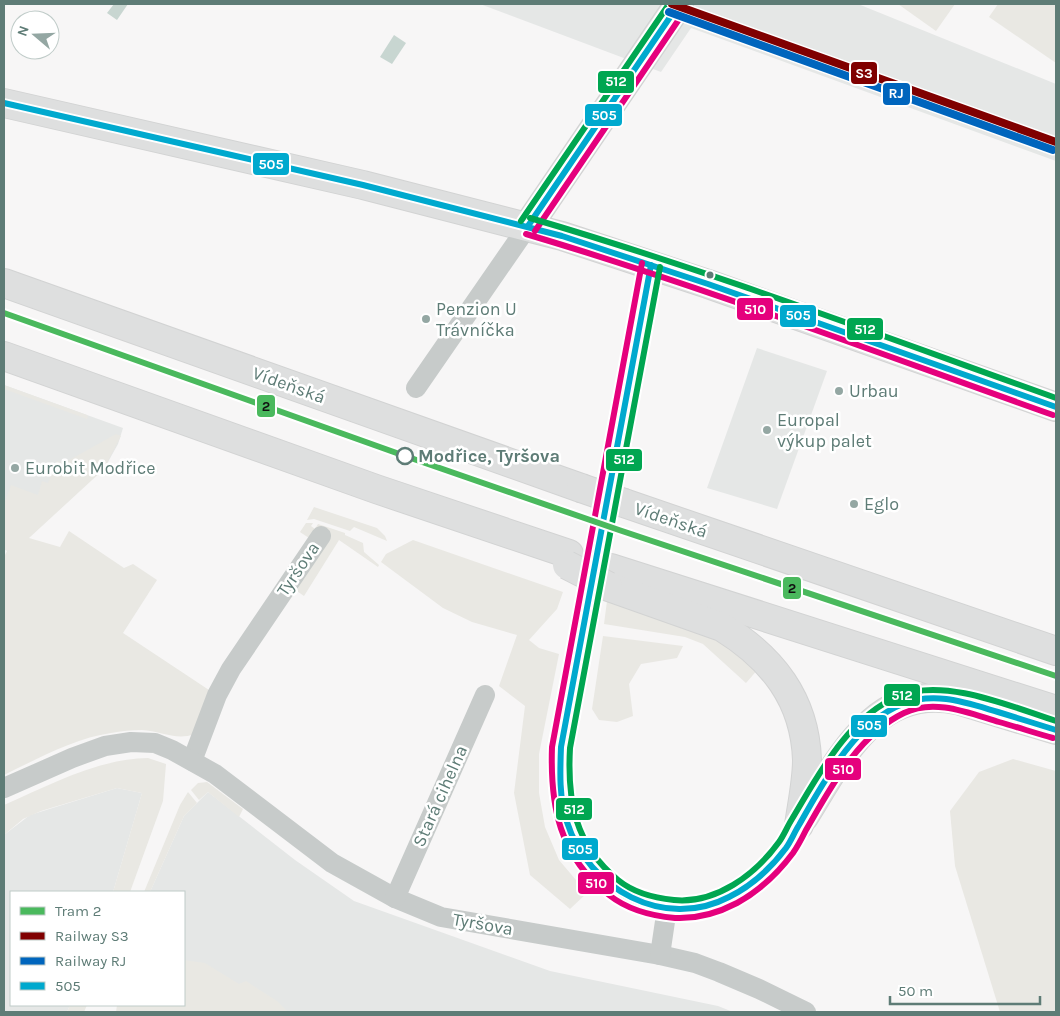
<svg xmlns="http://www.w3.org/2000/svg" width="1060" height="1016" font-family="Karla,sans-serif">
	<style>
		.built { fill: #e5e7e6 }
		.green { fill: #e9e8e3 }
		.water { fill: #c8d6d1 }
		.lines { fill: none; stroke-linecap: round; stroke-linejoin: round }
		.secondary-casing { stroke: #d2d3d3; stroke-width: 30 }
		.highway-casing { stroke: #d2d3d3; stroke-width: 30 }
		.street { stroke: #c7cbca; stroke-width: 20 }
		.secondary { stroke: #dedfdf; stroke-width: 28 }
		.highway { stroke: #dedfdf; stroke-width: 28 }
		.highway-bridge-casing { stroke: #d2d3d3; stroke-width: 30; stroke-linecap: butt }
		.highway-bridge { stroke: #dedfdf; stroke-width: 28 }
		.bus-1-casing { stroke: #fff; stroke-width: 10 }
		.bus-2-casing { stroke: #fff; stroke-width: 10 }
		.bus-3-casing { stroke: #fff; stroke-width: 10 }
		.bus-1 { stroke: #00a9ce; stroke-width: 6 }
		.bus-2 { stroke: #e5007d; stroke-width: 6 }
		.bus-3 { stroke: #00a651; stroke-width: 6 }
		.rail-1-casing { stroke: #fff; stroke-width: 11 }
		.rail-2-casing { stroke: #fff; stroke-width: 11 }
		.rail-1 { stroke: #800000; stroke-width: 8 }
		.rail-2 { stroke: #0065bd; stroke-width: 8 }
		.tram-1-casing { stroke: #fff; stroke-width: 10 }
		.tram-1 { stroke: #4ab95d; stroke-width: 6 }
		.bus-dot { fill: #5e7c76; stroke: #fff; stroke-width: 2 }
		.poi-dot { fill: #94a7a3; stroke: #fff; stroke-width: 2 }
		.stop-dot { fill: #fff; stroke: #5e7c76; stroke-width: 2.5 }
		.labels { text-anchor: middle; stroke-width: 5; stroke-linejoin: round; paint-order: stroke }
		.poi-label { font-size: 18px; fill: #5e7c76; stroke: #fff; text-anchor: start }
		.street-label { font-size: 18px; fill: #5e7c76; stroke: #fff }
		.stop-label { font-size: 18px; font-weight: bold; fill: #5e7c76; stroke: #fff; text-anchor: start }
		.line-badge { stroke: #fff; stroke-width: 2 }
		.badge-label { font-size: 14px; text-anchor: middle; font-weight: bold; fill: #fff }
		.pale-badge-label { font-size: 14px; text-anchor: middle; font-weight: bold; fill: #111 }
	</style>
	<rect width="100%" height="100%" fill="#f7f6f6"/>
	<g class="built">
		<polygon points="480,4 858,4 1056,84 1056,161 691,28 661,72"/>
		<polygon points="757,348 827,371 777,509 707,488"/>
		<polygon points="4,385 123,428 118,444 104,469 7,550 4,549"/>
		<polygon points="117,788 142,793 113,892 11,892 11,1005 70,1005 67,1012 4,1012 4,835 30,815"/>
		<polygon points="208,792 295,860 354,901 550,971 718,1006 733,1012 267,1012 184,1005 184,892 150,892 184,816"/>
	</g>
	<g class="green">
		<polygon points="898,4 955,4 936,31"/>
		<polygon points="998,4 1056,4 1056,63 989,17"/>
		<polygon points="4,385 87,415 88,417 87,419 4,389"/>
		<path d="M116,434L121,436L104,469L29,538L60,547L69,531L124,568L133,564L157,580L123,633L212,692L194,734C177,741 160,731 142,730C132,730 121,731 111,733C75,738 37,759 4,775V557L7,551L4,549V504L11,485L38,495L42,481L48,483L57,461L64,463Z"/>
		<polygon points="314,507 377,528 385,536 387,541 354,527 350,531 314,519 307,520"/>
		<polygon points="306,523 313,523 311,526 315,529 318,524 345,533 345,535 363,543 364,552 379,565 378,567 339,540 304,596 294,589 309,538 300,532"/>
		<polygon points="413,540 563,592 557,609 529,640 539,648 559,654 539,754 539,793 545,827 559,860 587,893 570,909 530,875 514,793 525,706 499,686 517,635 472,622 443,608 381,562 386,554"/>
		<polygon points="607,601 707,631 759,668 746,683 703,644 685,637 604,624"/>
		<polygon points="603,636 683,646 677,658 641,664 629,684 633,716 617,722 599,720 592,709"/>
		<path d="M148,758L166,764L163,801L130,892H113L142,793L117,788L41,811L23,819L4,835V805C50,785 97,759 148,758Z"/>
		<polygon points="1013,759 1056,771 1056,1012 1000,1012 955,866 950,811 979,772"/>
		<polygon points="207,782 243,809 239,817 208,792 199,800 191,790 198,783"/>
		<polygon points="188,792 197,803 184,816 150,892 144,892 180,805"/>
		<polygon points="184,960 205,963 239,984 246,981 277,1001 288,1012 116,1012 117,1005 184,1005"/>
		<polygon points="70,1005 87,1005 84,1012 67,1012"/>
	</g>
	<g class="water">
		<polygon points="114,4 128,4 117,20 107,13"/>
		<polygon points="394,35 406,43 392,64 380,57"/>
	</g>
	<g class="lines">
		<defs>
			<g id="secondary">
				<polyline points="4,103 363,185 562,236 708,284 1056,407"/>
				<polyline points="528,226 679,4"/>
			</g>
			<g id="highway">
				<polyline points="4,283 581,488"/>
				<polyline points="4,356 376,489 569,554"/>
				<polyline points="624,503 1056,651"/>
				<polyline points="611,568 1056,710"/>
				<path d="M609,587L722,627C772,658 805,699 807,760C807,781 802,804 799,825"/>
				<path d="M804,817C840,760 875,683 957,700L1056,730"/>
			</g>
		</defs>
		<use href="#secondary" class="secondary-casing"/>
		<use href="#highway" class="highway-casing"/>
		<g class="street">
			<path d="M651,265L565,721C559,761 555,803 574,840C608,910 689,931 752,884C772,868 786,847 799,825"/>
			<polyline points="416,388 528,226"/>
			<polyline points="192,761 217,695 231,669 321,536"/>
			<polyline points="4,788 72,758 105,746 131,742 155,743 172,750 215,774 332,863 395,898 441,917 660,955 695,963 719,972 759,989 806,1012"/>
			<polyline points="395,898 485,695"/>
			<polyline points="660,955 667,908"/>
		</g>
		<use href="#secondary" class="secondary"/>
		<use href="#highway" class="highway"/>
		<defs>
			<g id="highway-bridge">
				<polyline points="581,488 624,503"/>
				<polyline points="567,565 608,586"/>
			</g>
		</defs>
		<use href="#highway-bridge" class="highway-bridge-casing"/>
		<use href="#highway-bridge" class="highway-bridge"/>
		<defs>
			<g id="bus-1">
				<polyline points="4,103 363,185 562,236 708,284 1056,407"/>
				<polyline points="528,226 679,4"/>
				<path d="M651,265L561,747C560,772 559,798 567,822C588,889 664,931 729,897C751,886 771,868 786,848C791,841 794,833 799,825C823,783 855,722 903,704C935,691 967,703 998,712C1017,718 1037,724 1056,730"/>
			</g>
			<g id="bus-2">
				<polyline points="535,231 686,9"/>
				<path d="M526,234C704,287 878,353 1053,415"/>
				<path d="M642,263L552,747C550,806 559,856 609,895C628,910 652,916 675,918C697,919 718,913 737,903C759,891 778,873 793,853C798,846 802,838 806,830C831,787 858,735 904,713C934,698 969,713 999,722C1017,727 1035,733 1053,738"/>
			</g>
			<g id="bus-3">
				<path d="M530,218C708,270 882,336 1056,398"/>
				<polyline points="521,221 669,4"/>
				<path d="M660,267L570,748C567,801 575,845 618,880C634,893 654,898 674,900C716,904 755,875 779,842C784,835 787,827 792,819C819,774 848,717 899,696C944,677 1012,707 1056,721"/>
			</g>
		</defs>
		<use href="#bus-1" class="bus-1-casing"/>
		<use href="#bus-2" class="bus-2-casing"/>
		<use href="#bus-3" class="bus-3-casing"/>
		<use href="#bus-1" class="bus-1"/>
		<use href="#bus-2" class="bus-2"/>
		<use href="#bus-3" class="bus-3"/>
		<defs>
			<polyline id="rail-1" points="672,4 1056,142"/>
			<polyline id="rail-2" points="669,12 1053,150"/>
		</defs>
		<use href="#rail-1" class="rail-1-casing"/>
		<use href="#rail-2" class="rail-2-casing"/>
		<use href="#rail-1" class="rail-1"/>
		<use href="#rail-2" class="rail-2"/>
		<defs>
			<polyline id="tram-1" points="4,313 405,456 619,530 1056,676"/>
		</defs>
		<use href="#tram-1" class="tram-1-casing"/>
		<use href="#tram-1" class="tram-1"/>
	</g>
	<circle class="bus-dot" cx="710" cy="275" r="4.5"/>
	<g class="poi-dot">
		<circle cx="426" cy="319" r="5"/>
		<circle cx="839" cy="391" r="5"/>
		<circle cx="767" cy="430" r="5"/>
		<circle cx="15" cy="468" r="5"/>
		<circle cx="854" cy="504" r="5"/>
	</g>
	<circle class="stop-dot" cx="405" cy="456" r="8"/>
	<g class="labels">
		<g class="poi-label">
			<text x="436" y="315">Penzion U<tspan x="436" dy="21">Trávníčka</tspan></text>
			<text x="849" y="397">Urbau</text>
			<text x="777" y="426">Europal<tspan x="777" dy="21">výkup palet</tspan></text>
			<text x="25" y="474">Eurobit Modřice</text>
			<text x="864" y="510">Eglo</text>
		</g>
		<g class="street-label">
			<text transform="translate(289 385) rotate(20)" y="6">Vídeňská</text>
			<text transform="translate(671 520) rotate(19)" y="6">Vídeňská</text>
			<text transform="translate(298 569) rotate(-56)" y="6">Tyršova</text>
			<text transform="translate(440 796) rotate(-66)" y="6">Stará cihelna</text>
			<text transform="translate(483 924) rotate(10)" y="6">Tyršova</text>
		</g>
		<g class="stop-label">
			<text x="418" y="462">Modřice, Tyršova</text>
		</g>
	</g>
	<g class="line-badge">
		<rect x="850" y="61" width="28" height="24" rx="5" fill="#800000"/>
		<rect x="597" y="70" width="38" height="24" rx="5" fill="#00a651"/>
		<rect x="882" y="82" width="29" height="24" rx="5" fill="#0065bd"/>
		<rect x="584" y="103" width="39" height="24" rx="5" fill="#00a9ce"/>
		<rect x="252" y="152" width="38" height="24" rx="5" fill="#00a9ce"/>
		<rect x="736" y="297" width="38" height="24" rx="5" fill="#e5007d"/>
		<rect x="779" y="304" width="38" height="24" rx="5" fill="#00a9ce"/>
		<rect x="846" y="317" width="38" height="24" rx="5" fill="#00a651"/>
		<rect x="256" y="394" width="20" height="24" rx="5" fill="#4ab95d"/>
		<rect x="605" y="448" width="38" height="24" rx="5" fill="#00a651"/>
		<rect x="782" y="576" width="20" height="24" rx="5" fill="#4ab95d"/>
		<rect x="883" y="683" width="38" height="24" rx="5" fill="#00a651"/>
		<rect x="850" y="714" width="38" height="24" rx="5" fill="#00a9ce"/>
		<rect x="824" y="757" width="38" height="24" rx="5" fill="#e5007d"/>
		<rect x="555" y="797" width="38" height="24" rx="5" fill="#00a651"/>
		<rect x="561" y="837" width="38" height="24" rx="5" fill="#00a9ce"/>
		<rect x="577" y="871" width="38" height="24" rx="5" fill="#e5007d"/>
	</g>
	<g class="badge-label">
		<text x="864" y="78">S3</text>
		<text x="616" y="86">512</text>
		<text x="896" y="98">RJ</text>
		<text x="604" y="120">505</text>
		<text x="271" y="169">505</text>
		<text x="755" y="314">510</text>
		<text x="798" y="320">505</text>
		<text x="865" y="334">512</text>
		<text x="624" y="464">512</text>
		<text x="902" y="700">512</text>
		<text x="869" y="730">505</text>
		<text x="843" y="774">510</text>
		<text x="574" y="814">512</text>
		<text x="580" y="854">505</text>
		<text x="596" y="888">510</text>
	</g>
	<g class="pale-badge-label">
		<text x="266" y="411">2</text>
		<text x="792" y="593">2</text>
	</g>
	<rect width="1060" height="1016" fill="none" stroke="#5e7c76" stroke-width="10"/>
	<rect x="10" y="891" width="175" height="115" fill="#ffffff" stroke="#bfcbc8"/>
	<rect x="20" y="907" width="25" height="8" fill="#4ab95d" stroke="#bfcbc8"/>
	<text x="55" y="916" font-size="15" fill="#5e7c76">Tram 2</text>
	<rect x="20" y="932" width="25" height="8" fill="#800000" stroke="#bfcbc8"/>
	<text x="55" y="941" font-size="15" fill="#5e7c76">Railway S3</text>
	<rect x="20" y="957" width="25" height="8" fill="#0065bd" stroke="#bfcbc8"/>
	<text x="55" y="966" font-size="15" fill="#5e7c76">Railway RJ</text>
	<rect x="20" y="982" width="25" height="8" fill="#00a9ce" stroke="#bfcbc8"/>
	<text x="55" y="991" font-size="15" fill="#5e7c76">505</text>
	<g transform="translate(35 35) rotate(289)"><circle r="24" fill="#ffffff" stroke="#bfcbc8"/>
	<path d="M0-4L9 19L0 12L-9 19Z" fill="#94a7a3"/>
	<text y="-8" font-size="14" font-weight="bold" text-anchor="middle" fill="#5e7c76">N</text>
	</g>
	<path d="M890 996v8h150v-8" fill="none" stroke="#5e7c76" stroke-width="2.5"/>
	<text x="898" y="996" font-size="15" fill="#5e7c76" stroke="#ffffff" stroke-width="4" paint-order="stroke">50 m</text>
</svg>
